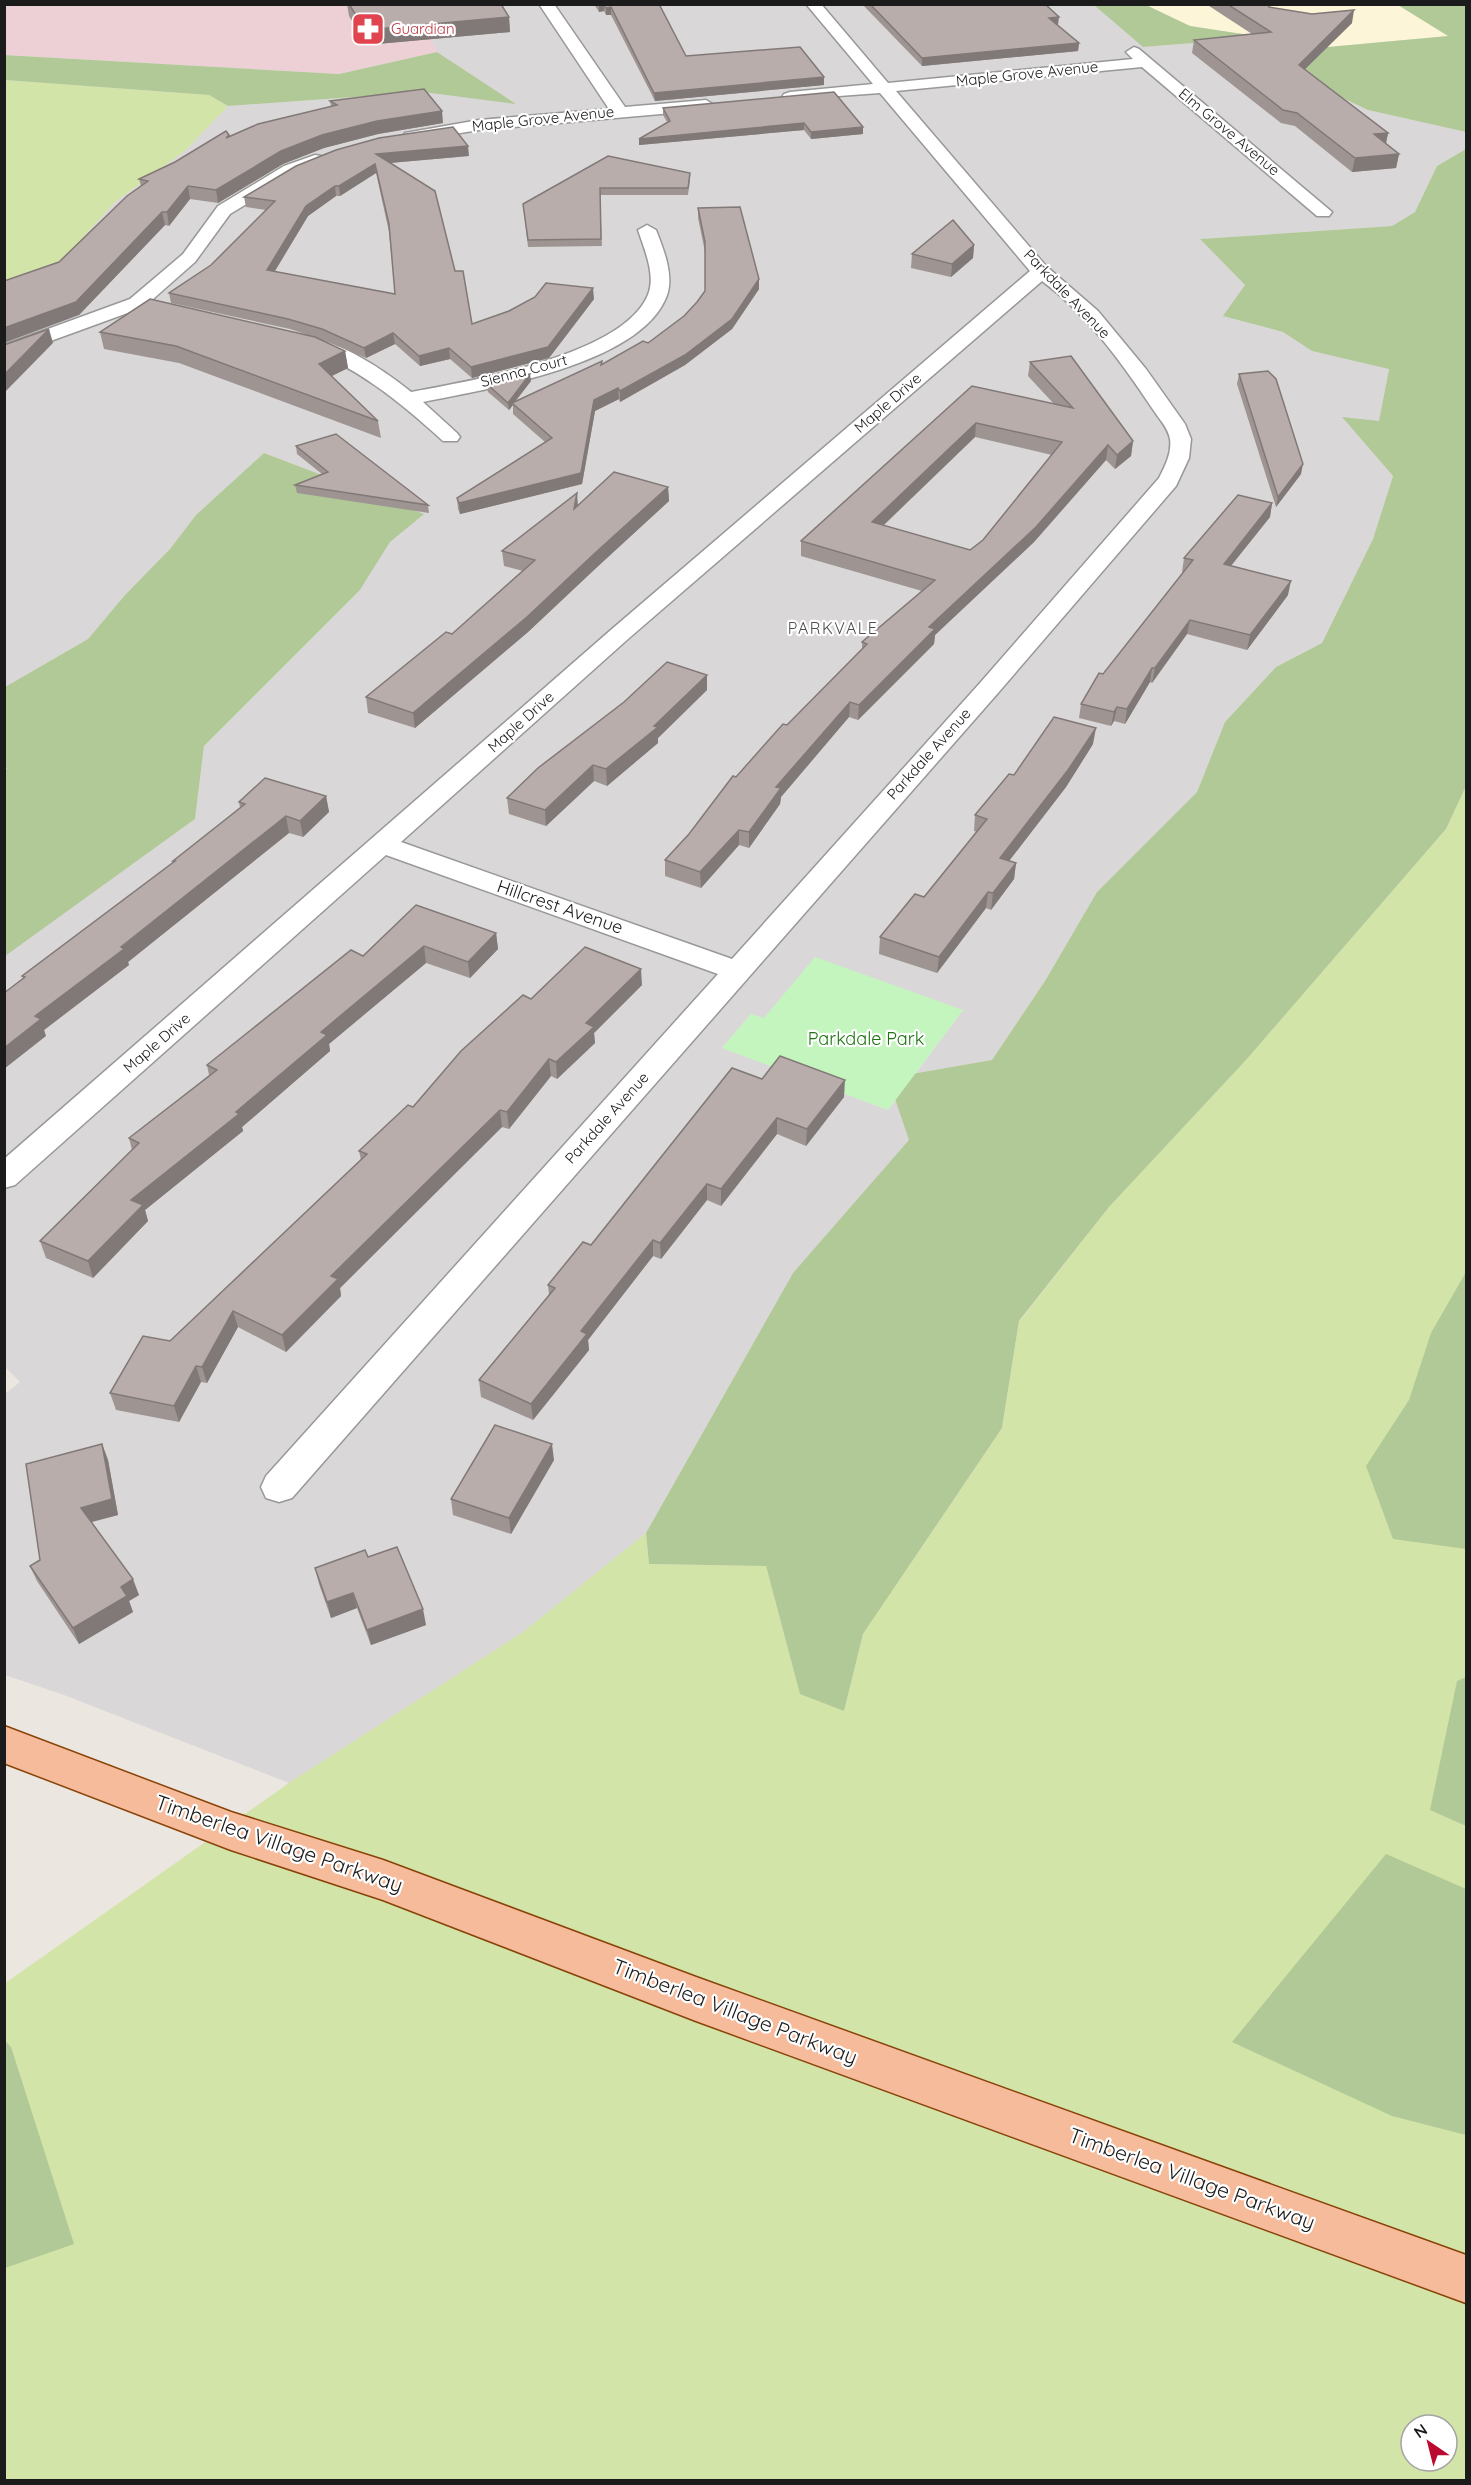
<svg xmlns="http://www.w3.org/2000/svg" width="1471" height="2485" font-family="Quicksand,sans-serif">
	<style>
		.residential { fill: #d9d7d8 }
		.commercial { fill: #ecd0d5 }
		.education { fill: #fdf5d8 }
		.grass { fill: #d3e4a8; fill-rule: evenodd }
		.forest { fill: #b0c997 }
		.park { fill: #c5f5be }
		.lines { fill: none; stroke-linecap: round; stroke-linejoin: round }
		.minor-casing { stroke: #989898; stroke-width: 3 }
		.major-casing { stroke: #894308; stroke-width: 3 }
		.minor { fill: #fff; fill-rule: evenodd }
		.major { fill: #f6bb9b; fill-rule: evenodd }
		.wall { fill: #9e9592; fill-rule: evenodd }
		.shaded-wall { fill: #817977 }
		.building { fill: #b8adaa; stroke: #817977; stroke-width: 1.5; fill-rule: evenodd }
		.labels { text-anchor: middle; stroke-width: 4.5; stroke-linejoin: round; paint-order: stroke }
		.far-health-label { font-size: 15px; fill: #be3a42; stroke: #fff; text-anchor: start }
		.far-street-label { font-size: 15px; fill: #1b1b1b; stroke: #fff }
		.far-neighbourhood-label { font-size: 16px; letter-spacing: 1.5px; fill: #4e4e4e; stroke: #fff }
		.street-label { font-size: 18px; fill: #1b1b1b; stroke: #fff }
		.park-label { font-size: 18px; fill: #1d7110; stroke: #fff }
		.near-street-label { font-size: 21px; fill: #1b1b1b; stroke: #fff }
	</style>
	<rect width="100%" height="100%" fill="#ece6e0"/>
	<polygon class="residential" points="1094,4 1143,47 1244,39 1294,75 1368,110 1466,132 1466,149 1437,166 1415,212 1392,226 1200,239 1245,285 1224,316 1283,332 1312,351 1389,368 1379,422 1343,418 1393,476 1373,539 1322,643 1276,667 1225,722 1197,792 1097,892 1045,981 992,1060 916,1073 963,1010 764,1019 751,1014 723,1047 888,1110 896,1100 910,1140 793,1273 646,1533 523,1632 289,1783 64,1695 5,1675 5,1394 20,1382 4,1366 4,956 195,819 204,746 360,590 390,542 423,514 264,453 196,515 170,549 125,595 88,639 5,687 5,287 55,268 115,202 186,150 228,106 423,92 514,103 437,52 418,5"/>
	<polygon class="commercial" points="4,5 418,5 437,52 339,74 5,55"/>
	<polygon class="education" points="1146,5 1398,5 1449,36 1328,47 1190,26"/>
	<g class="grass">
		<polygon points="5,80 209,95 228,106 186,150 115,202 55,268 5,287"/>
		<path d="M1466,786V2480H5L4,1984L289,1783L523,1632L646,1533L649,1564L766,1566L800,1693L844,1711L863,1634L1002,1428L1019,1322L1109,1207L1246,1060L1446,829ZM1411,2425H1447V2461H1411Z"/>
	</g>
	<g class="forest">
		<polygon points="1094,5 1146,5 1190,26 1328,47 1448,36 1398,5 1466,5 1466,132 1368,110 1294,75 1244,39 1143,47"/>
		<polygon points="437,52 516,104 423,92 228,106 209,95 5,80 4,55 339,74"/>
		<polygon points="1466,149 1466,786 1446,829 1246,1060 1109,1207 1019,1321 1002,1428 863,1634 844,1711 800,1694 766,1566 649,1564 646,1533 793,1273 909,1140 888,1078 992,1060 1045,981 1097,892 1197,792 1225,722 1276,667 1322,643 1373,539 1393,476 1342,417 1379,421 1389,369 1312,351 1283,332 1223,316 1245,285 1200,239 1392,226 1415,212 1437,166"/>
		<polygon points="264,453 424,514 390,542 360,590 204,746 195,819 5,956 4,772 7,768 5,767 5,687 88,639 125,595 170,549 196,515"/>
		<polygon points="1466,1272 1466,1549 1393,1539 1366,1466 1409,1400 1431,1333"/>
		<polygon points="1466,1677 1466,1826 1430,1810 1457,1681"/>
		<polygon points="1386,1854 1466,1889 1466,2135 1392,2116 1232,2042"/>
		<polygon points="4,2040 11,2047 74,2244 5,2268"/>
	</g>
	<polygon class="park" points="815,957 963,1010 888,1110 722,1048 751,1014 764,1018"/>
	<g class="lines">
		<defs>
			<g id="minor">
				<polygon points="539,4 554,4 625,107 706,100 714,105 706,110 479,130 411,141 405,139 403,136 405,133 479,120 609,109"/>
				<path d="M806,4H821L888,83L1133,59L1126,52L1134,47L1139,49L1332,212L1329,216H1317L1142,67L896,91L1046,266L1098,311L1146,369L1185,424L1191,439L1189,458L1176,486L998,693L292,1498L279,1502L266,1498L261,1487L266,1476L718,974L386,855L15,1185L4,1188V1159L612,629L1030,271L880,93L784,100L782,97L784,94L790,92L873,84ZM1042,281C1088,315 1122,363 1154,411C1160,420 1168,428 1170,439C1172,453 1165,466 1159,478L980,683L732,959L401,842L628,639Z"/>
				<polygon points="315,155 321,156 323,160 321,164 296,174 230,214 195,262 144,307 4,358 4,345 130,299 183,254 218,206 284,166"/>
				<path d="M647,225L656,230C663,248 673,272 668,292C647,364 487,389 423,402L457,433L460,437L457,441H443C399,401 356,366 299,345L296,341L306,335C345,345 380,367 411,392C469,381 628,355 649,292C655,273 644,248 638,230Z"/>
			</g>
			<polygon id="major" points="4,1726 231,1812 383,1860 696,1977 1466,2255 1466,2303 696,2021 383,1900 231,1850 4,1763"/>
		</defs>
		<use href="#minor" class="minor-casing"/>
		<use href="#major" class="major-casing"/>
		<use href="#minor" class="minor"/>
		<use href="#major" class="major"/>
	</g>
	<g class="wall">
		<polygon points="347,4 501,4 509,17 510,32 366,45 349,16"/>
		<polygon points="594,4 659,4 686,56 824,85 655,101 611,15 606,15 604,11 599,12"/>
		<polygon points="862,4 1045,4 1058,25 1057,25 1079,43 1078,51 922,66"/>
		<polygon points="1206,4 1268,4 1269,7 1352,23 1305,69 1388,133 1386,144 1399,154 1396,168 1352,172 1295,126 1281,123 1192,53 1194,40 1252,34"/>
		<polygon points="330,101 443,123 378,134 324,148 283,164 218,203 190,199 169,226 165,225 79,315 59,262 141,186 139,179 230,137 331,106"/>
		<polygon points="663,108 863,127 863,134 811,139 804,130 639,145 639,139 667,122 663,115"/>
		<path d="M469,156L390,163L455,271L472,324L594,299L549,358L472,378L450,359L420,366L395,344L366,358L318,338L345,351L348,368L331,376L378,421L381,438L179,363L104,349L100,332L308,335L290,329L171,303L169,293L211,265L266,210L246,207L244,197L296,166ZM376,173L389,232L395,294L274,272L308,216L336,196H340Z"/>
		<polygon points="608,156 690,180 688,195 600,195 602,246 528,247 524,211"/>
		<polygon points="698,208 759,279 759,289 732,329 685,365 620,402 619,399 595,411 582,484 460,514 458,509 457,498 545,442 513,414 513,405 509,410 488,392 487,384 531,381 515,402 602,361 602,364 648,343 684,316 697,302 705,291 705,252 698,218"/>
		<polygon points="974,245 973,258 951,277 911,268 912,254"/>
		<path d="M1030,362L1133,441L1131,456L1115,469L1106,460L1034,542L935,635L934,644L858,720L849,717L781,797L780,804L749,848L739,845L701,888L665,876V860L689,834L736,777L862,649V642L922,591L801,556V541L972,386L1054,404L1028,376ZM975,437L1052,455L983,540L970,550L883,526Z"/>
		<polygon points="1239,374 1301,474 1276,507 1237,384"/>
		<polygon points="296,446 428,505 429,513 297,493 295,485 322,474 297,454"/>
		<polygon points="668,487 669,501 595,569 528,632 415,728 368,713 366,697 452,634 523,571 504,566 502,551 578,505"/>
		<polygon points="1272,503 1270,517 1231,566 1288,595 1247,650 1187,634 1152,683 1150,682 1125,724 1114,721 1111,726 1079,718 1081,704 1184,572 1182,572 1184,558"/>
		<polygon points="707,690 658,738 658,743 607,786 594,781 546,826 509,814 507,798"/>
		<polygon points="1093,744 1066,787 1009,861 1016,863 1014,879 991,910 986,908 937,973 879,954 880,937 924,897 977,832 974,831 975,815 1014,775"/>
		<polygon points="326,796 329,812 303,837 289,833 128,962 129,965 44,1030 46,1036 22,976 173,863 173,861 240,808 239,802"/>
		<polygon points="496,933 498,949 470,978 426,963 329,1044 330,1051 242,1127 243,1131 145,1210 148,1221 93,1278 46,1258 40,1241 132,1150 129,1138 209,1075 207,1065 363,956"/>
		<polygon points="642,985 594,1033 595,1043 557,1079 551,1076 509,1129 502,1127 340,1288 341,1296 286,1352 238,1327 207,1383 201,1382 179,1422 116,1410 110,1393 170,1341 361,1160 359,1151 413,1107 531,999"/>
		<polygon points="762,1079 844,1097 806,1146 777,1134 721,1206 707,1200 661,1259 653,1256 588,1340 589,1350 533,1420 481,1397 479,1380 549,1295 548,1285 591,1245"/>
		<polygon points="102,1444 108,1460 118,1515 92,1522 139,1595 129,1601 133,1612 79,1644 37,1581 30,1566 40,1560"/>
		<polygon points="554,1460 511,1534 453,1515 451,1499"/>
		<polygon points="368,1557 426,1625 371,1645 357,1608 331,1618 319,1584 315,1568"/>
	</g>
	<g class="shaded-wall">
		<polygon points="599,4 604,4 604,11 599,12"/>
		<polygon points="611,7 611,15 606,15 606,8"/>
		<polygon points="1354,10 1352,23 1296,78 1299,65"/>
		<polygon points="509,17 510,32 366,45 365,30"/>
		<polygon points="1059,17 1058,25 1048,26 1049,18"/>
		<polygon points="1079,43 1078,51 922,66 922,58"/>
		<polygon points="824,77 824,85 655,101 654,93"/>
		<polygon points="442,111 443,123 378,134 324,148 283,164 218,203 216,190 281,151 322,135 377,121"/>
		<polygon points="804,123 804,130 639,145 639,139"/>
		<polygon points="863,127 863,134 811,139 811,132"/>
		<polygon points="1388,133 1385,147 1374,134"/>
		<polygon points="468,146 469,156 377,164 376,154"/>
		<polygon points="1399,154 1396,168 1352,172 1355,158"/>
		<polygon points="375,164 376,173 340,196 339,186"/>
		<polygon points="188,186 190,199 169,226 167,212"/>
		<polygon points="335,186 336,196 308,216 269,281 267,270 306,206"/>
		<polygon points="162,212 165,225 79,315 4,343 4,328"/>
		<polygon points="974,245 973,258 951,277 952,264"/>
		<polygon points="759,279 759,289 732,329 685,365 620,402 620,391"/>
		<polygon points="593,288 594,299 549,358 472,378 471,367"/>
		<polygon points="49,329 53,343 4,393 4,375"/>
		<polygon points="393,333 395,344 366,358 364,348"/>
		<polygon points="449,348 450,359 420,366 419,356"/>
		<polygon points="345,351 348,368 322,381 319,364"/>
		<polygon points="530,374 531,381 513,404 512,403 513,405 509,410 508,403"/>
		<polygon points="618,388 619,399 595,411 582,484 460,514 459,503 581,473 594,400"/>
		<polygon points="976,423 975,437 871,537 872,522"/>
		<polygon points="1133,441 1131,456 1115,469 1117,455"/>
		<polygon points="1108,445 1106,460 1034,542 935,635 934,644 858,720 859,705 929,627"/>
		<polygon points="1303,464 1301,474 1276,507 1278,497"/>
		<polygon points="668,487 669,501 595,569 528,632 415,728 413,713 594,554"/>
		<polygon points="577,493 578,507 574,509"/>
		<polygon points="1272,503 1270,517 1221,578 1224,564"/>
		<polygon points="1291,581 1288,595 1247,650 1250,635"/>
		<polygon points="1190,620 1187,634 1152,683 1155,668"/>
		<polygon points="1152,668 1150,682 1125,724 1127,709"/>
		<polygon points="707,675 707,690 658,738 658,743 607,786 606,769 654,726"/>
		<polygon points="850,702 849,717 781,797 780,804 749,848 749,832 776,787"/>
		<polygon points="1117,707 1114,721 1111,726 1114,712"/>
		<polygon points="1096,728 1093,744 1066,787 999,874 1000,858"/>
		<polygon points="593,765 594,781 546,826 545,810"/>
		<polygon points="326,796 329,812 303,837 300,821"/>
		<polygon points="286,816 289,833 128,962 129,965 44,1030 46,1036 4,1069 4,1048 35,1016"/>
		<polygon points="739,830 739,845 701,888 700,872"/>
		<polygon points="1016,863 1014,879 991,910 993,893"/>
		<polygon points="988,892 986,908 937,973 939,957"/>
		<polygon points="496,933 498,949 470,978 468,962"/>
		<polygon points="424,946 426,963 329,1044 330,1051 242,1127 243,1131 145,1210 148,1221 93,1278 88,1261 131,1200 236,1112 321,1032"/>
		<polygon points="641,969 642,985 594,1033 595,1043 557,1079 556,1062 586,1023"/>
		<polygon points="549,1059 551,1076 509,1129 507,1112"/>
		<polygon points="845,1080 844,1097 806,1146 807,1129"/>
		<polygon points="500,1110 502,1127 340,1288 341,1296 286,1352 282,1335 331,1276"/>
		<polygon points="777,1118 777,1134 721,1206 721,1189"/>
		<polygon points="707,1184 707,1200 661,1259 660,1243"/>
		<polygon points="653,1240 653,1256 588,1340 589,1350 533,1420 531,1404 581,1331"/>
		<polygon points="233,1311 238,1327 207,1383 202,1367"/>
		<polygon points="196,1366 201,1382 179,1422 174,1406"/>
		<polygon points="102,1444 108,1460 118,1515 87,1523 81,1508"/>
		<polygon points="552,1444 554,1460 511,1534 509,1518"/>
		<polygon points="133,1579 139,1595 129,1601 133,1612 79,1644 73,1628 121,1587"/>
		<polygon points="353,1593 357,1608 331,1618 327,1602"/>
		<polygon points="423,1609 426,1625 371,1645 367,1630"/>
	</g>
	<g class="building">
		<polygon points="349,4 501,4 509,17 365,30"/>
		<polygon points="604,4 659,4 686,56 800,47 824,77 654,93 611,7 606,8"/>
		<polygon points="870,4 1045,4 1059,17 1049,18 1079,43 922,58"/>
		<polygon points="1227,4 1268,4 1269,7 1312,14 1354,10 1299,65 1388,133 1374,134 1399,154 1355,158 1297,113 1283,110 1194,40 1271,32"/>
		<polygon points="424,89 442,111 377,121 322,135 281,151 216,190 188,186 167,212 162,212 76,302 4,328 4,281 59,262 127,196 148,181 139,179 175,162 226,131 229,135 226,138 258,124 337,105 330,101"/>
		<polygon points="834,92 863,127 811,132 804,123 639,139 670,121 663,108"/>
		<path d="M453,127L468,146L376,154L435,191L455,271H463L472,324L509,311L535,297L546,283L593,288L548,347L471,367L449,348L419,356L393,333L364,348L322,329L288,319L169,293L211,265L275,201L244,197L296,166L336,150L379,138ZM375,164L389,224L395,294L267,270L306,206L335,186H339Z"/>
		<polygon points="608,156 690,173 688,188 600,188 601,239 528,240 523,204"/>
		<polygon points="740,207 759,279 732,319 685,355 620,391 618,388 594,400 581,473 459,503 457,498 552,438 512,403 602,361 601,365 643,341 648,343 684,316 697,302 705,291 705,242 698,208"/>
		<polygon points="953,220 974,245 952,264 912,254"/>
		<polygon points="150,299 315,337 345,351 319,364 378,421 176,346 100,332"/>
		<polygon points="49,329 4,375 4,345"/>
		<path d="M1071,356L1133,441L1117,455L1108,445L1036,527L929,627L935,629L859,705L850,702L776,787L781,788L749,832L739,830L700,872L665,860L689,834L733,776L736,777L783,724L787,725L867,644L862,642L935,580L801,541L972,386L1073,408L1030,362ZM976,423L1062,442L983,540L970,550L872,522Z"/>
		<polygon points="1268,371 1276,379 1303,464 1278,497 1239,374"/>
		<polygon points="530,374 508,403 487,384"/>
		<polygon points="336,434 428,505 295,485 328,472 296,446"/>
		<polygon points="614,472 668,487 594,554 527,617 413,713 366,697 446,632 452,634 535,560 502,551 577,493 574,509"/>
		<polygon points="1238,495 1272,503 1224,564 1291,581 1250,635 1190,620 1155,668 1152,668 1127,709 1117,707 1114,712 1081,704 1099,673 1103,674 1193,560 1184,558"/>
		<polygon points="667,662 707,675 654,726 658,727 606,769 593,765 545,810 507,798 538,768 624,702"/>
		<polygon points="1054,717 1096,728 1068,770 1000,858 1016,863 993,893 988,892 939,957 880,937 915,894 924,897 987,819 975,815 1009,774 1014,775"/>
		<polygon points="265,778 326,796 300,821 286,816 121,947 124,949 35,1016 41,1019 4,1048 4,993 25,977 22,976 175,861 173,861 245,804 239,802"/>
		<polygon points="416,905 496,933 468,962 424,946 321,1032 327,1035 236,1112 239,1114 131,1200 143,1205 88,1261 40,1241 139,1143 129,1138 217,1070 207,1065 351,950 363,956"/>
		<polygon points="585,947 641,969 586,1023 594,1027 556,1062 549,1059 507,1112 500,1110 331,1276 338,1279 282,1335 233,1311 202,1367 196,1366 174,1406 110,1393 143,1336 170,1341 367,1154 359,1151 408,1105 413,1107 461,1051 523,995 531,999"/>
		<polygon points="780,1056 845,1080 807,1129 777,1118 721,1189 707,1184 660,1243 653,1240 581,1331 587,1334 531,1404 479,1380 555,1288 548,1285 583,1242 591,1245 732,1068 762,1079"/>
		<polygon points="495,1425 552,1444 509,1518 451,1499"/>
		<polygon points="102,1444 112,1499 81,1508 133,1579 121,1587 127,1596 73,1628 30,1566 40,1560 26,1464"/>
		<polygon points="397,1547 423,1609 367,1630 353,1593 327,1602 315,1568 365,1550 368,1557"/>
	</g>
	<defs>
		<symbol id="pharmacy-square" viewBox="-11 -11 22 22"><rect x="-9" y="-9" width="18" height="18" rx="4" fill="#e0444e" stroke="#fff"/><path d="M-2-6h4v4h4v4h-4v4h-4v-4h-4v-4h4Z" fill="#fff"/></symbol>
	</defs>
	<g fill-rule="evenodd">
		<use href="#pharmacy-square" x="349" y="10" width="38" height="38"/>
	</g>
	<g class="labels">
		<g class="far-health-label">
			<text x="391" y="34">Guardian</text>
		</g>
		<g class="far-street-label">
			<text transform="translate(1027 74) rotate(-6)" y="5">Maple Grove Avenue</text>
			<text transform="translate(543 119) rotate(-6)" y="5">Maple Grove Avenue</text>
			<text transform="translate(1229 132) rotate(40)" y="5">Elm Grove Avenue</text>
			<text transform="translate(1067 294) rotate(46)" y="5">Parkdale Avenue</text>
			<text transform="translate(524 371) rotate(-15)" y="5">Sienna Court</text>
			<text transform="translate(888 403) rotate(-41)" y="5">Maple Drive</text>
			<text transform="translate(521 722) rotate(-42)" y="5">Maple Drive</text>
			<text transform="translate(929 754) rotate(-48)" y="5">Parkdale Avenue</text>
			<text transform="translate(157 1043) rotate(-41)" y="5">Maple Drive</text>
			<text transform="translate(607 1118) rotate(-48)" y="5">Parkdale Avenue</text>
		</g>
		<g class="far-neighbourhood-label">
			<text x="833" y="634">PARKVALE</text>
		</g>
		<g class="street-label">
			<text transform="translate(560 907) rotate(19)" y="6">Hillcrest Avenue</text>
		</g>
		<g class="park-label">
			<text x="866" y="1045">Parkdale Park</text>
		</g>
		<g class="near-street-label">
			<text transform="translate(279 1844) rotate(19)" y="7">Timberlea Village Parkway</text>
			<text transform="translate(735 2012) rotate(21)" y="7">Timberlea Village Parkway</text>
			<text transform="translate(1192 2179) rotate(20)" y="7">Timberlea Village Parkway</text>
		</g>
	</g>
	<rect width="1471" height="2485" fill="none" stroke="#1b1b1b" stroke-width="12"/>
	<g transform="translate(1429 2443) rotate(325)"><circle r="28" fill="#ffffff" stroke="#a4a4a4" stroke-width="1.5"/>
	<path d="M0-4.5L10 22L0 15L-10 22Z" fill="#bb0a30"/>
	<text y="-9" font-size="16" font-weight="bold" text-anchor="middle" fill="#1b1b1b">N</text>
	</g>
</svg>
